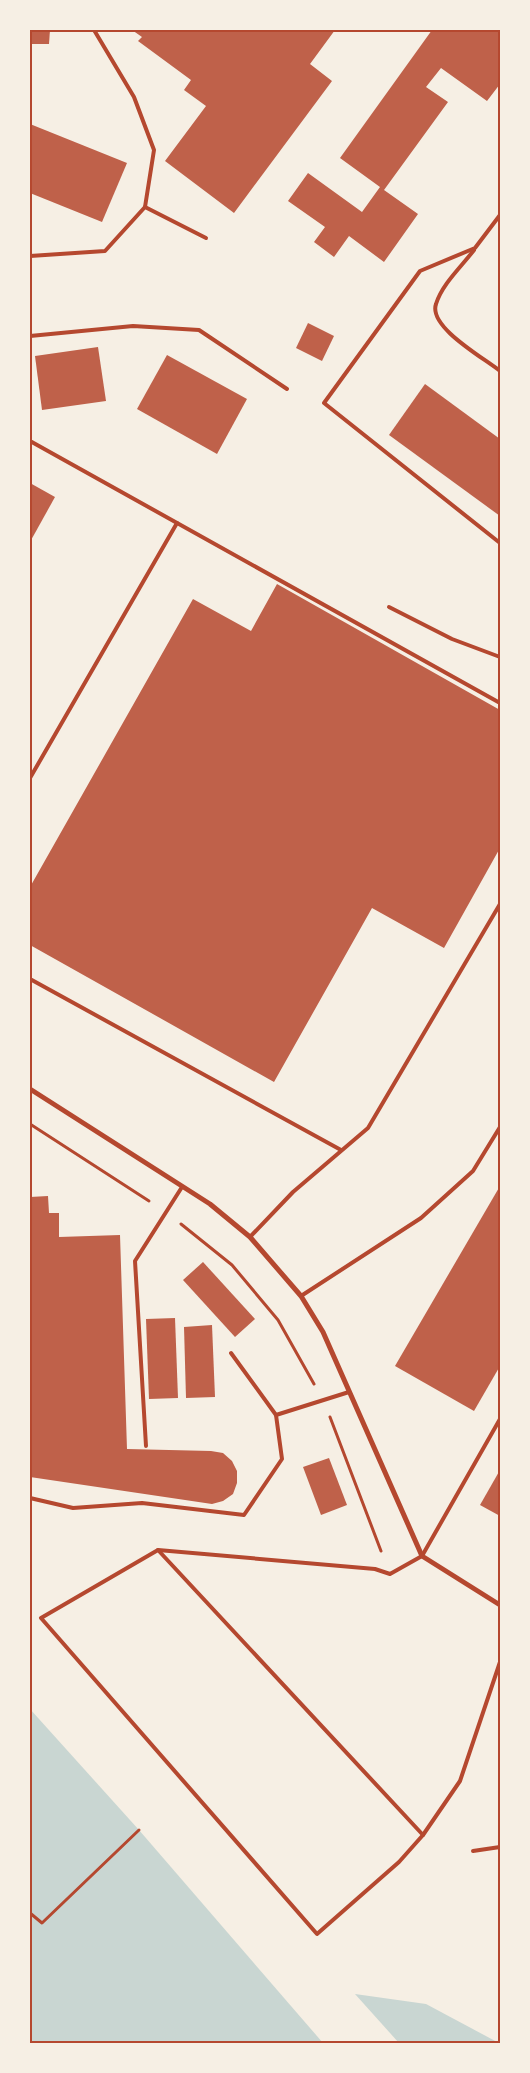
<svg xmlns="http://www.w3.org/2000/svg" width="530" height="2073" font-family="'IBM Plex Sans',sans-serif">
	<style>
		.water { fill: #c9d6d2 }
		.building { fill: #bf614a }
		.lines { fill: none; stroke-linecap: round; stroke-linejoin: round }
		.path { stroke: #b5482f; stroke-width: 3 }
		.service { stroke: #b5482f; stroke-width: 4 }
		.minor { stroke: #b5482f; stroke-width: 5 }
		.neatline { fill: none; stroke: #b5482f; stroke-width: 2 }
	</style>
	<rect width="100%" height="100%" fill="#f6efe4"/>
	<g class="water">
		<polygon points="30,1709 139,1830 323,2043 30,2043"/>
		<polygon points="355,1994 426,2004 499,2043 399,2043"/>
	</g>
	<g class="building">
		<polygon points="30,30 50,30 49,44 30,44"/>
		<polygon points="132,30 335,30 310,64 332,81 234,213 165,161 206,106 184,90 191,80 138,41 142,37"/>
		<polygon points="432,30 500,30 500,84 487,101 441,68 426,87 448,102 384,190 418,214 384,262 349,236 334,257 314,242 325,227 288,201 308,173 362,212 380,187 340,158"/>
		<polygon points="30,124 127,163 102,222 30,193"/>
		<polygon points="308,323 334,336 322,361 296,348"/>
		<polygon points="98,347 106,401 42,410 35,356"/>
		<polygon points="167,355 247,399 217,454 137,409"/>
		<polygon points="425,384 500,439 500,516 389,435"/>
		<polygon points="30,483 55,497 30,542"/>
		<polygon points="277,584 500,710 500,848 444,948 372,908 274,1082 30,945 30,887 193,599 251,631"/>
		<polygon points="500,1186 500,1366 474,1411 395,1366"/>
		<polygon points="48,1196 49,1213 59,1213 59,1237 120,1235 127,1449 211,1451 223,1453 232,1461 237,1471 237,1483 233,1494 223,1501 212,1504 30,1477 30,1197"/>
		<polygon points="203,1262 255,1319 235,1337 183,1280"/>
		<polygon points="175,1318 178,1398 149,1399 146,1319"/>
		<polygon points="212,1325 215,1397 186,1398 184,1327"/>
		<polygon points="329,1458 347,1505 321,1515 303,1467"/>
		<polygon points="500,1470 500,1516 480,1505"/>
	</g>
	<g class="lines">
		<g class="path">
			<polyline points="30,1124 149,1201"/>
			<polyline points="181,1224 232,1265 278,1320 314,1384"/>
			<polyline points="330,1417 381,1551"/>
			<polyline points="30,1913 42,1923 139,1830"/>
		</g>
		<g class="service">
			<polyline points="145,207 206,238"/>
			<polyline points="500,215 475,248 420,271 324,403 500,543"/>
			<path d="M474,250C462,266 442,284 436,304C428,327 484,358 500,371"/>
			<polyline points="30,256 105,251 145,207 154,150 134,97 94,30"/>
			<polyline points="30,336 133,326 199,330 287,389"/>
			<polyline points="30,441 500,703"/>
			<polyline points="389,607 452,639 500,657"/>
			<polyline points="30,778 177,523"/>
			<polyline points="30,979 341,1150"/>
			<polyline points="250,1237 293,1192 368,1128 500,904"/>
			<polyline points="301,1296 421,1218 473,1171 500,1127"/>
			<polyline points="231,1353 276,1415"/>
			<polyline points="500,1419 422,1556 390,1574 375,1569 158,1550 41,1618 317,1934 399,1862 423,1835 460,1781 500,1662"/>
			<polyline points="146,1446 135,1261 182,1187"/>
			<polyline points="30,1498 73,1508 142,1503 244,1515 282,1459 276,1415 349,1392"/>
			<polyline points="158,1550 423,1835"/>
			<polyline points="473,1851 500,1847"/>
		</g>
		<polyline class="minor" points="30,1089 210,1204 250,1237 301,1296 323,1332 422,1556 500,1605"/>
	</g>
	<rect width="530" height="2073" fill="none" stroke="#f6efe4" stroke-width="62"/>
	<rect x="31" y="31" width="468" height="2011" class="neatline"/>
</svg>
